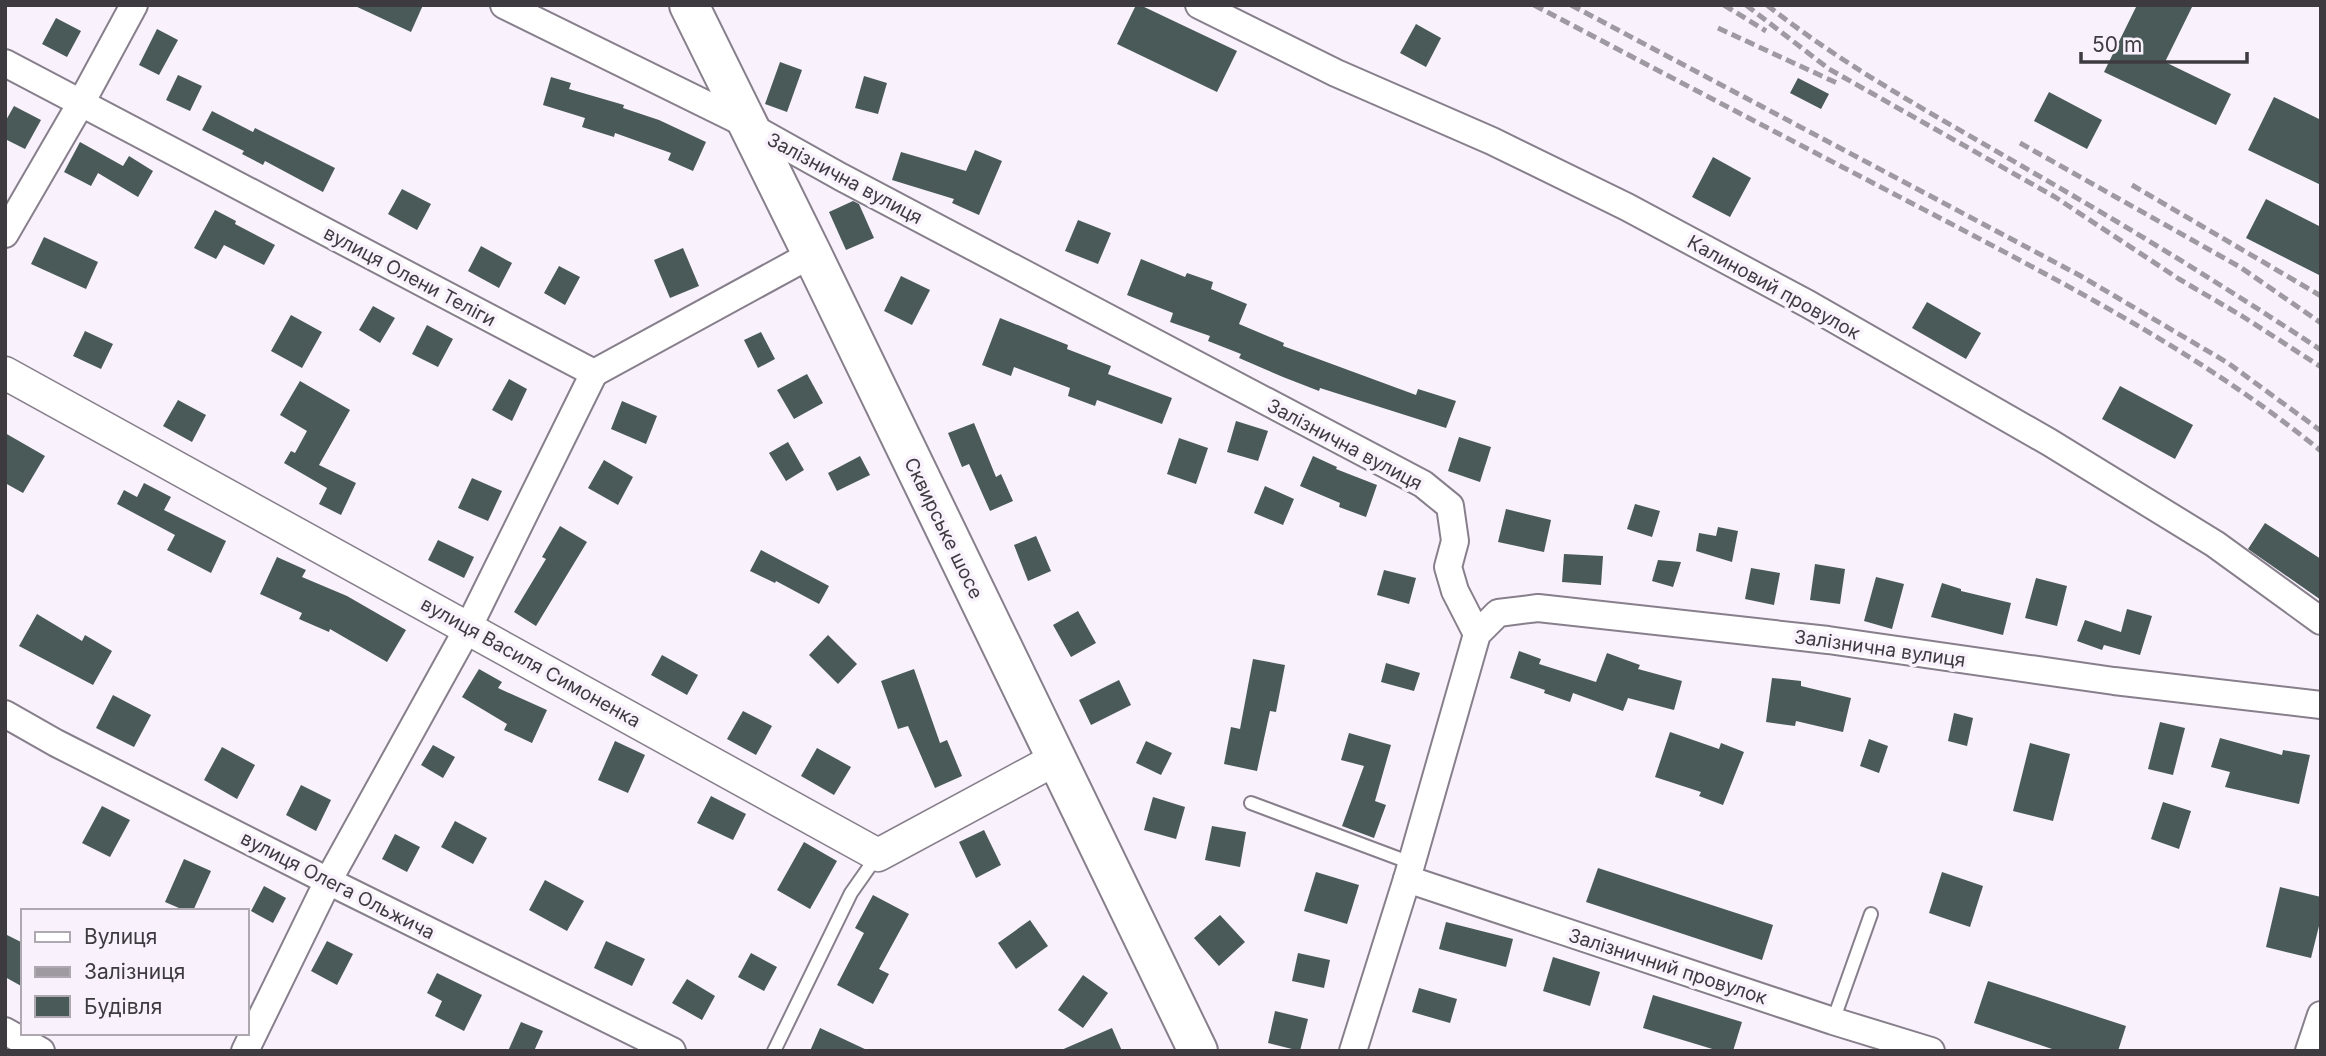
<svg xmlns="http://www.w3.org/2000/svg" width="2326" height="1056" font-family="Inter,sans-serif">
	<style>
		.building { fill: #495a59 }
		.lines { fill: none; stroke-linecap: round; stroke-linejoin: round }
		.service-casing { stroke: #877f8b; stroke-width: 16 }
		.minor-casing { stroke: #877f8b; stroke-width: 30 }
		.tertiary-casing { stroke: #877f8b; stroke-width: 35 }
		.primary-casing { stroke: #877f8b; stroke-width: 42 }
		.service { stroke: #fff; stroke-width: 12 }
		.minor { stroke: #fff; stroke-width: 26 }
		.tertiary { stroke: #fff; stroke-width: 32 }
		.primary { stroke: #fff; stroke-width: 38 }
		.rail { stroke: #9f99a2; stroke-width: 5; stroke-dasharray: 10 5; stroke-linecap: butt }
		.labels { text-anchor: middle; stroke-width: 7; stroke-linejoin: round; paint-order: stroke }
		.street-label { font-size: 19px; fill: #3e3b40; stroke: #f9f2fd }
	</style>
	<rect width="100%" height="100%" fill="#f9f2fd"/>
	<g class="building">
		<polygon points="353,5 423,5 411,32"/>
		<polygon points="1136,5 1140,5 1237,51 1217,92 1117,44"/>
		<polygon points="2137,5 2193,5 2165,62 2231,94 2216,125 2104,72"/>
		<polygon points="56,18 81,31 67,57 42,44"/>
		<polygon points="1416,24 1441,38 1426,67 1400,53"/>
		<polygon points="157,29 178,40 159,75 139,65"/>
		<polygon points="780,62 802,70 787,112 765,104"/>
		<polygon points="178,75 202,86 190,111 166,100"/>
		<polygon points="864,76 887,83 878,114 855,108"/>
		<polygon points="551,77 571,83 569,89 624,105 623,108 659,120 706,142 693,171 668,160 671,153 615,133 614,137 582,127 585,118 543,105"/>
		<polygon points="1798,78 1829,94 1821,109 1790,93"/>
		<polygon points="2049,92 2102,120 2087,149 2034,121"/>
		<polygon points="2274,97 2321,120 2321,185 2248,150"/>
		<polygon points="14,106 41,120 25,149 5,139 5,122"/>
		<polygon points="212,111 253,132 255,128 335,168 323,192 265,161 263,165 242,154 244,151 202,130"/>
		<polygon points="80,142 123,166 129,156 153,171 138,197 98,173 91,186 64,172"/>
		<polygon points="975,150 1002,161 979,215 952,203 954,199 892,180 901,152 966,171"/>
		<polygon points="1713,157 1751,178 1730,217 1692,197"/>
		<polygon points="402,189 431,204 417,230 388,214"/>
		<polygon points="2266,199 2321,227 2321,276 2246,238"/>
		<polygon points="853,201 859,204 874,238 846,250 829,212"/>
		<polygon points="215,210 236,221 235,224 275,245 264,265 224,245 216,259 194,248"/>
		<polygon points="1078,220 1111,233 1098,264 1065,251"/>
		<polygon points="44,237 98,262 86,289 31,264"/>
		<polygon points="481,246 512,263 499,288 468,271"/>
		<polygon points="683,248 699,286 670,298 654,260"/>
		<polygon points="1141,259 1185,277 1187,273 1213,282 1211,289 1247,304 1239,324 1284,343 1283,346 1416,395 1418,389 1456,401 1446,428 1320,388 1319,391 1283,377 1239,358 1241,354 1208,341 1210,336 1170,322 1173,313 1127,295"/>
		<polygon points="559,266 580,277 565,305 544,293"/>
		<polygon points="901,276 930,290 912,325 884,311"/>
		<polygon points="1927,302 1981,333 1966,359 1912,328"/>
		<polygon points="373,306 395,318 380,343 359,330"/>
		<polygon points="291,315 322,332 302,368 271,351"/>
		<polygon points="1000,318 1068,345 1067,349 1111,366 1108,374 1172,398 1162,424 1097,400 1095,406 1068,396 1070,388 1014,367 1011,376 982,365"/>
		<polygon points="427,325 453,339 438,367 412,354"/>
		<polygon points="85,331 113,344 101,369 73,356"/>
		<polygon points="761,332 775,359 758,368 744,340"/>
		<polygon points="807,374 823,403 794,419 777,390"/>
		<polygon points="509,379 527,389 512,421 492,410"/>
		<polygon points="300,381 350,410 319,465 356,483 341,515 319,504 327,488 284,463 291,451 295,453 307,431 280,415"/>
		<polygon points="2120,386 2193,425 2175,459 2102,419"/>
		<polygon points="178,400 206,415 192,442 163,426"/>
		<polygon points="622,401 657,416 646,444 611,429"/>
		<polygon points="1236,421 1268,431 1258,461 1227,452"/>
		<polygon points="974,423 996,477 1001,474 1013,501 990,511 969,464 962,467 948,433"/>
		<polygon points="5,433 45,456 23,493 5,483"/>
		<polygon points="1459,437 1491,447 1480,482 1448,471"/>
		<polygon points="1179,438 1208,448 1196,484 1167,474"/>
		<polygon points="788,442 804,470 786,481 769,453"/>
		<polygon points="860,456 870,475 837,491 828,473"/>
		<polygon points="1313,456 1337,467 1336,469 1377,485 1366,517 1339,507 1340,503 1300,486"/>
		<polygon points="604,460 633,477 618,505 588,488"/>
		<polygon points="472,478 502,491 488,521 458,508"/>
		<polygon points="144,483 171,497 164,510 226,541 211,573 167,550 175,535 117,504 124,490 137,497"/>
		<polygon points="1265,486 1294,499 1283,525 1254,513"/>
		<polygon points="1635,504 1660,511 1652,537 1627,529"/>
		<polygon points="1506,509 1551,520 1544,552 1498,542"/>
		<polygon points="2265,523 2321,559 2321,600 2248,549"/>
		<polygon points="560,526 587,542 536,626 514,612 546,559 542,557"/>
		<polygon points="1718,527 1738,531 1732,562 1696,551 1699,533 1716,536"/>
		<polygon points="1036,536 1051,571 1028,581 1014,545"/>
		<polygon points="438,540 474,557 464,578 428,560"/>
		<polygon points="761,550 829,586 819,604 776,581 775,583 750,571"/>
		<polygon points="1564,554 1603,556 1601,585 1562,582"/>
		<polygon points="277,557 306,570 302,577 347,596 406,630 387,662 330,629 329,632 299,619 302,613 260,594"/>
		<polygon points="1658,560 1681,562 1673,587 1652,581"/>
		<polygon points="1815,564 1845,569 1840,604 1810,600"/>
		<polygon points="1751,568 1780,573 1774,605 1745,599"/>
		<polygon points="1384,570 1416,578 1409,604 1377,595"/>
		<polygon points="1876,577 1904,584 1892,629 1864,621"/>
		<polygon points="2036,578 2067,586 2057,626 2025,618"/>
		<polygon points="1942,583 1961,589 1961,591 2011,603 2003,635 1931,617"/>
		<polygon points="2127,609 2152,616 2140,655 2104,645 2102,650 2077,641 2085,620 2121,632"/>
		<polygon points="1078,611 1096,643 1071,657 1053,625"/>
		<polygon points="37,614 82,641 85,635 112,651 93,685 19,646"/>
		<polygon points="828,635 857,664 838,684 809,655"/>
		<polygon points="1519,651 1541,659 1539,664 1596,682 1607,653 1640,665 1638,669 1682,681 1674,710 1628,698 1623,711 1573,693 1570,702 1544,693 1545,690 1510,678"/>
		<polygon points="662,655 698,675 687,695 651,675"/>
		<polygon points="1253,659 1285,665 1276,712 1270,711 1257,771 1224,764 1231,727 1240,729"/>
		<polygon points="1386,663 1420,673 1414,691 1381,682"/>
		<polygon points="479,669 502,682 498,688 547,710 532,743 504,730 507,724 462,697"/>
		<polygon points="914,669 940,743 947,740 962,776 935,788 908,726 898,729 881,681"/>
		<polygon points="1772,678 1801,681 1801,686 1851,698 1843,732 1796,721 1795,726 1766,722"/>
		<polygon points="1119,680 1131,705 1091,725 1079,700"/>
		<polygon points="113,695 151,715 134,747 96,728"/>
		<polygon points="743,711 772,726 756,755 727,739"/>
		<polygon points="1954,713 1973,718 1967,746 1948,741"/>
		<polygon points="2160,722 2185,728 2173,775 2148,769"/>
		<polygon points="1670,732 1719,749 1721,743 1744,752 1723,805 1699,796 1701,792 1655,777"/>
		<polygon points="1349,733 1391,745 1375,801 1386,805 1374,838 1342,826 1364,766 1341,760"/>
		<polygon points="2220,738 2282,755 2283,750 2310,755 2299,804 2225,787 2230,772 2211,767"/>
		<polygon points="1869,739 1888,746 1879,773 1860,766"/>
		<polygon points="615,741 645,755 628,793 598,780"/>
		<polygon points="1146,741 1172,753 1161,775 1136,763"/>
		<polygon points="2030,743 2070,754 2053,821 2013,811"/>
		<polygon points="433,745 455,757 443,778 421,765"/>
		<polygon points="222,747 255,765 237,799 204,780"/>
		<polygon points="817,748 851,767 834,795 801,776"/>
		<polygon points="301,785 331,800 316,831 286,815"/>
		<polygon points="711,796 746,814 733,840 697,823"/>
		<polygon points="1153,797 1185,807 1176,839 1144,830"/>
		<polygon points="2163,802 2191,811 2179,849 2151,839"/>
		<polygon points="102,806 130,820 110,857 82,843"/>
		<polygon points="455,821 487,838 473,864 441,847"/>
		<polygon points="1212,826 1246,832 1240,867 1205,860"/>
		<polygon points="984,830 1001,865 976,878 959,842"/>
		<polygon points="395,834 420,847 407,872 382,859"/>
		<polygon points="804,842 837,861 810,909 777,890"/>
		<polygon points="184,859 211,871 193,911 186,911 165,902"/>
		<polygon points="1598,868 1773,925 1762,960 1586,902"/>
		<polygon points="1316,872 1359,885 1347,924 1304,911"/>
		<polygon points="1942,872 1983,886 1970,927 1929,913"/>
		<polygon points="545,880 584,901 567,931 529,910"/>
		<polygon points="264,886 286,898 273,923 251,911"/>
		<polygon points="2280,887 2321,897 2321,918 2311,958 2266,947"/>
		<polygon points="873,895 909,914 879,969 889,974 873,1004 837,985 864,933 855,928"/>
		<polygon points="1220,915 1245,942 1219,966 1194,938"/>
		<polygon points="1030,920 1048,946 1016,969 998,943"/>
		<polygon points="1446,922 1513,939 1506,967 1439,949"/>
		<polygon points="5,934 23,943 23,987 5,977"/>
		<polygon points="327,941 353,954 337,985 311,971"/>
		<polygon points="606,941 645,959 632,986 594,968"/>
		<polygon points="751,953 777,967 764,991 738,977"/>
		<polygon points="1298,953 1330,960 1324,988 1292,981"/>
		<polygon points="1553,957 1600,972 1590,1006 1543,991"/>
		<polygon points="437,973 482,995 464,1031 435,1016 442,1001 427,993"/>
		<polygon points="1083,975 1108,993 1083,1028 1058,1010"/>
		<polygon points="687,979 715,996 702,1020 672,1003"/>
		<polygon points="1988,981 2126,1026 2118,1051 2058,1051 1974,1023"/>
		<polygon points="1419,988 1457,999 1450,1023 1412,1012"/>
		<polygon points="1653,995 1742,1022 1733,1051 1719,1051 1643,1028"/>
		<polygon points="1275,1011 1308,1019 1300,1051 1268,1043"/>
		<polygon points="521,1022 543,1031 534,1051 508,1051"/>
		<polygon points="820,1028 869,1051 810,1051"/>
		<polygon points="1112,1028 1122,1051 1059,1051"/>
	</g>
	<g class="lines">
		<defs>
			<g id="service">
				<polyline points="1251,803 1411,863"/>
				<polyline points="1833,1021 1871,914"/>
				<polyline points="774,1051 851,893 877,856"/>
			</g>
			<g id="minor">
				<polyline points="504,5 746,124 841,177 1423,484 1450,506 1455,541 1448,567 1455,591 1477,634"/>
				<polyline points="1199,5 1336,73 1492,141 1627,207 1808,304 2049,442 2215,544 2321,621"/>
				<polyline points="5,63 594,373 812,254"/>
				<polyline points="5,234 81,103 134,5"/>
				<polyline points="5,714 56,743 328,881 672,1051"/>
				<polyline points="1407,879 1833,1021 1931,1051"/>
				<polyline points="5,1031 41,1051"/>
				<polyline points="245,1051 328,881 468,628 594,373"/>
				<polyline points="1353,1051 1407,879 1477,634 1498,613 1538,608 1828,640 2114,681 2321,705"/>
				<polyline points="2309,1051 2321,1015"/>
			</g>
			<polyline id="tertiary" points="5,373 878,855 1056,759"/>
			<polyline id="primary" points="689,5 812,254 1198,1051"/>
		</defs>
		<use href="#service" class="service-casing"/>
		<use href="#minor" class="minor-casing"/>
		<use href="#tertiary" class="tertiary-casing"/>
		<use href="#primary" class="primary-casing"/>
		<use href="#service" class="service"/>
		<use href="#minor" class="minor"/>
		<use href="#tertiary" class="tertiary"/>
		<use href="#primary" class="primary"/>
		<g class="rail">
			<path d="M1534,5C1670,77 1806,148 1942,219C2073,288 2206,357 2321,451"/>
			<polyline points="1571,5 2079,275 2228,363 2321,431"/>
			<polyline points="1724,5 1766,31"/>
			<polyline points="1746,5 1829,69 2055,197 2179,279 2242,316 2321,367"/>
			<path d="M1767,5C1849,70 1942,119 2032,172C2130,228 2227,288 2321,350"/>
			<polyline points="1718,28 1839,84"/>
			<polyline points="2020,143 2240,267 2321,323"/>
			<polyline points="2132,185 2321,296"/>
		</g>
	</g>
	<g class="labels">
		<g class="street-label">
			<text transform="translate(845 178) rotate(28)" y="7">Залізнична вулиця</text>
			<text transform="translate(410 276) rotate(28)" y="7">вулиця Олени Теліги</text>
			<text transform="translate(1774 287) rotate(29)" y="7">Калиновий провулок</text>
			<text transform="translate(1345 444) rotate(28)" y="7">Залізнична вулиця</text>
			<text transform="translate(944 528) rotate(64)" y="7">Сквирське шосе</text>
			<text transform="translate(1880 648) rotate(8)" y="7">Залізнична вулиця</text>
			<text transform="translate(531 662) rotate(29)" y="7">вулиця Василя Симоненка</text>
			<text transform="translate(338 885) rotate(27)" y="7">вулиця Олега Ольжича</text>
			<text transform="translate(1668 966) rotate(18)" y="7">Залізничний провулок</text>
		</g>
	</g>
	<rect width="2326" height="1056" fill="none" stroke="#3e3b40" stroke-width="14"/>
	<rect x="21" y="909" width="228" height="126" fill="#f9f2fd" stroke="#aea9b1" stroke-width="2"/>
	<rect x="35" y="932" width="35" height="10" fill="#ffffff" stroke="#aea9b1" stroke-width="2"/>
	<text x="84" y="944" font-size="21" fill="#3e3b40">Вулиця</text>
	<rect x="35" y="967" width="35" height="10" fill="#9f99a2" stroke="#aea9b1" stroke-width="2"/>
	<text x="84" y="979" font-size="21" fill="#3e3b40">Залізниця</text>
	<rect x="35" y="996" width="35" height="21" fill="#495a59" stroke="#aea9b1" stroke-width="2"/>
	<text x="84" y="1014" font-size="21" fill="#3e3b40">Будівля</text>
	<path d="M2081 52v10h166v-10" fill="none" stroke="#3e3b40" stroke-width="3.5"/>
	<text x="2092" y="52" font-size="21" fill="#3e3b40" stroke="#f9f2fd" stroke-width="5" paint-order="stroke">50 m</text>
</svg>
